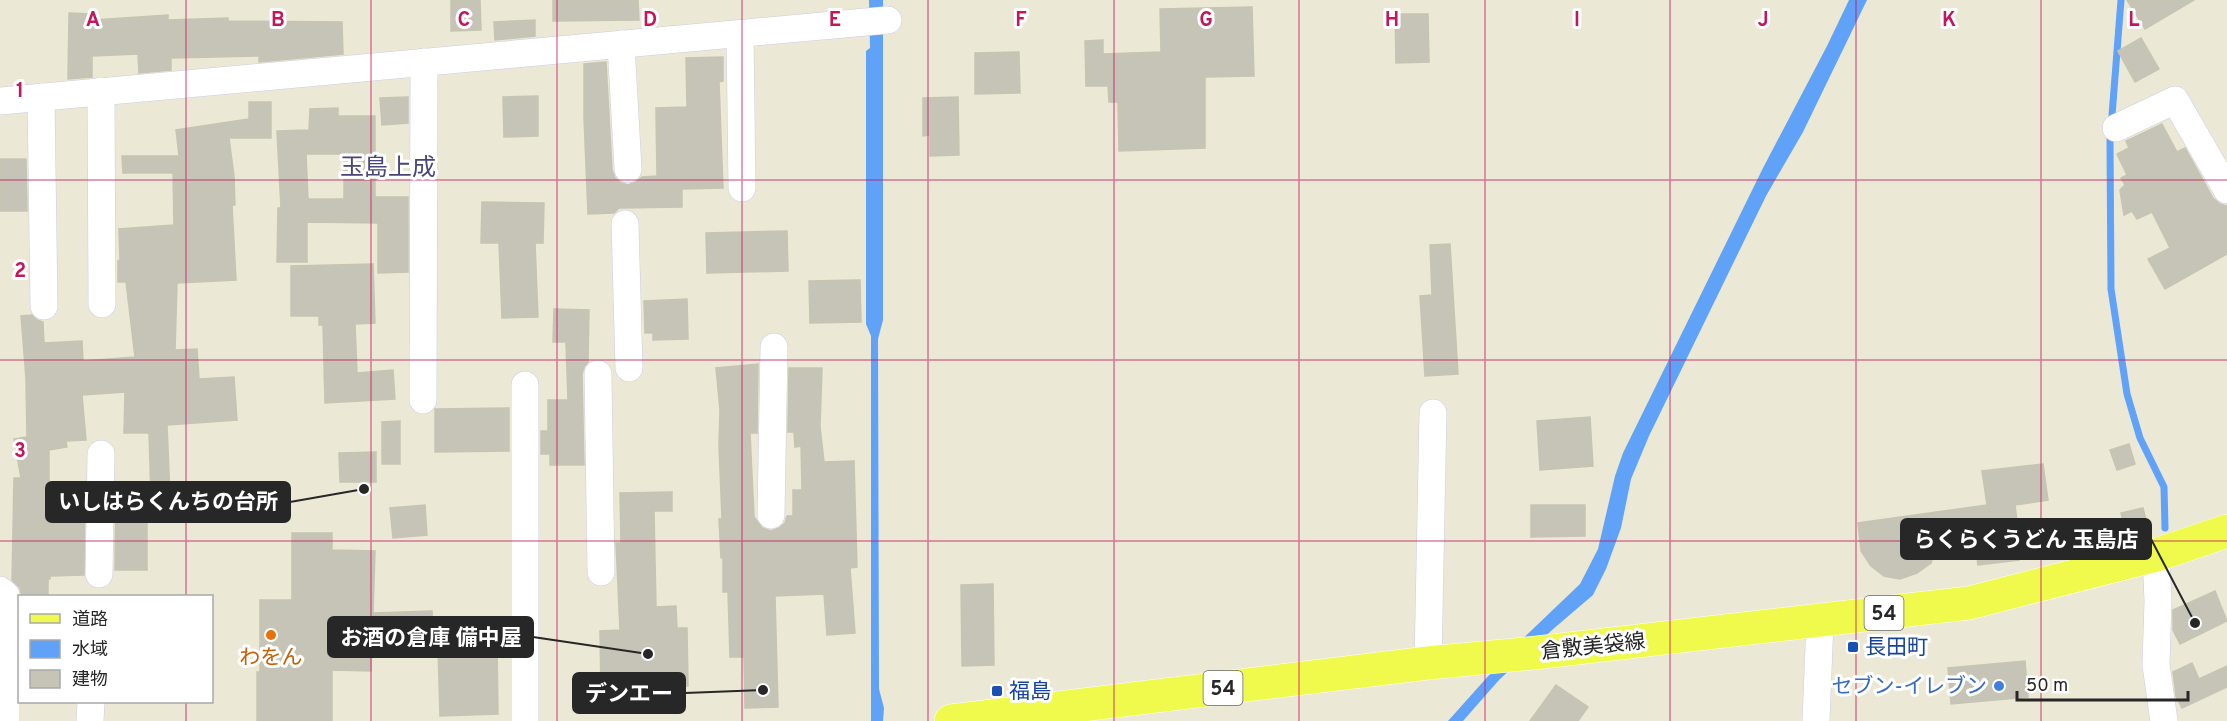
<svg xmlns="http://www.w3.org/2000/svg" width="2227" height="721" font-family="Overpass,'Noto Sans JP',sans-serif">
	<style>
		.water { fill: #60a2f7 }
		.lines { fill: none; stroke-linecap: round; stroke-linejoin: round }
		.stream { stroke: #60a2f7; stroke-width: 7 }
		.building { fill: #c6c4b7; stroke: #c6c5b1; stroke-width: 1.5; fill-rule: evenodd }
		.minor-casing { stroke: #cecce2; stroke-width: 28 }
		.primary-casing { stroke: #fff; stroke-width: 34 }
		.minor { stroke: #fff; stroke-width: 27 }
		.primary { stroke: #effa4c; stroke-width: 33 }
		.grid { fill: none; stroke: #c2185b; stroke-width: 1.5; stroke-opacity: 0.55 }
		.food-dot { fill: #e8710a; stroke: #fff; stroke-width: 2 }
		.transit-dot { fill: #1a4fb4; stroke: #fff; stroke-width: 2 }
		.shop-dot { fill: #3f7fe0; stroke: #fff; stroke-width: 2 }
		.labels { text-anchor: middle; stroke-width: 6; stroke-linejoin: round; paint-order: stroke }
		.shield { fill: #fff; stroke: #686868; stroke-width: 1.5 }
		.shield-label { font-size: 20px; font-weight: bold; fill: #272727 }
		.street-label { font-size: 21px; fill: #272727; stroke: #fff }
		.transit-label { font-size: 21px; fill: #164399; stroke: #fff; text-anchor: start }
		.food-label { font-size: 21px; fill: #c56008; stroke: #fff }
		.shop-label { font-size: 21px; fill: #366cbe; stroke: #fff; text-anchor: end }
		.quarter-label { font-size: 24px; fill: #4b457a; stroke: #fff }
		.grid-label { font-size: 20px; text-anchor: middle; font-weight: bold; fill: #c2185b; stroke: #fff; stroke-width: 6; stroke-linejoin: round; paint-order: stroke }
		.leader { fill: none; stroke: #272727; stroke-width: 2 }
		.callout-dot { fill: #272727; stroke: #fff; stroke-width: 2 }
		.callout { fill: #272727; stroke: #272727; stroke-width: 2 }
		.callout-label { font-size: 22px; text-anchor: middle; font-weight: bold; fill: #fff }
	</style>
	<rect width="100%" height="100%" fill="#ebe8d6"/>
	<g class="water">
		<polygon points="869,0 883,0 883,320 878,339 879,689 884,708 883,721 871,721 871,336 866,324 866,51 870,48"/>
		<polygon points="1849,0 1867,0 1803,132 1766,196 1649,436 1631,479 1621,528 1606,569 1593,595 1552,630 1499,680 1463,721 1448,721 1516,645 1580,584 1598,549 1615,476 1623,453 1763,168 1827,46"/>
	</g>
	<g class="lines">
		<polyline class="stream" points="2121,0 2110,141 2111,289 2127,394 2140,438 2164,487 2165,528"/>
	</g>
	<g class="building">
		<polygon points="451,0 480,0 481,30 451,31"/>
		<polygon points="553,0 638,0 639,20 553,21"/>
		<polygon points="2127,0 2194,0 2145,29"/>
		<polygon points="1252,7 1254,76 1205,77 1205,148 1119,151 1118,102 1109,102 1108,86 1086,86 1085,41 1103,40 1103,54 1161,52 1160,9"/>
		<polygon points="69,13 93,14 93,20 168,15 168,20 228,18 228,21 342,22 343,54 259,62 259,56 171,58 171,70 139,73 138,54 92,56 92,77 68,79"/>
		<polygon points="1395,14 1428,14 1429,62 1396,63"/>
		<polygon points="535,20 535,36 495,40 494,22"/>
		<polygon points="2141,38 2159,69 2135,82 2118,51"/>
		<polygon points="1019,52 1020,93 975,94 975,53"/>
		<polygon points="723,57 723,81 719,82 723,188 682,189 682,207 619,208 614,213 588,214 584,117 584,64 606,62 612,170 615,178 621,183 628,185 636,182 642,177 657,176 656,108 687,107 686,58"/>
		<polygon points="538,96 538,136 504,137 503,97"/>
		<polygon points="408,97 408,123 382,125 380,98"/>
		<polygon points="958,97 959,155 930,156 930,135 923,136 923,98"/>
		<polygon points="249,102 271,102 271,138 229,138 234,176 235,205 232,205 236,280 177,283 175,350 197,349 199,379 234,377 237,420 167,425 170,496 151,497 149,433 124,433 125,392 82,395 86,440 66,441 67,447 49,450 49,491 85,489 84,575 50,576 50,579 48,579 48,597 22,597 20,588 12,580 14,478 21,478 14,439 27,437 26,378 21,316 32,315 37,320 43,322 44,343 82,341 83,361 135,357 126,282 118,282 118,261 120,260 119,229 174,225 173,173 123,173 122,156 179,156 176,130 249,119"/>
		<path d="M338,108V116H375V197H408V272L378,273V223L307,222V262H277L278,208H281L277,131L309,130L310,109ZM306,154H344V199H308Z"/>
		<polygon points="2162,124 2177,152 2185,148 2213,198 2220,204 2227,206 2227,254 2165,289 2148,259 2170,248 2152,212 2137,219 2132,211 2124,215 2120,190 2125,185 2121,178 2127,175 2117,154 2129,148 2126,141"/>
		<polygon points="0,159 26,159 27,211 0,211"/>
		<polygon points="482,202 544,203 543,243 535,243 538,317 502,318 499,243 481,243"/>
		<polygon points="787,231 788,271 707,273 706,233"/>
		<polygon points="1450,244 1458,374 1425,376 1420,296 1432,295 1430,245"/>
		<polygon points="373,264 375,323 355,324 357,373 393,370 395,399 325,403 323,325 319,325 319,316 291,316 291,266"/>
		<polygon points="860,280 861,322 810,323 809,281"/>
		<polygon points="687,299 688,339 653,340 653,333 645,333 644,301"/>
		<polygon points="554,309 589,310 588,362 584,367 582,374 584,465 550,465 550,454 541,454 541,431 548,431 548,400 568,400 566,342 553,342"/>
		<polygon points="758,364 757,433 750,433 754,517 762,528 771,531 779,528 785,523 787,516 793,516 793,490 802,490 801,446 795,447 794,432 788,432 789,368 822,368 820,426 824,462 854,461 857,567 850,568 855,633 827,635 824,594 775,596 778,707 745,708 744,657 730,657 728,592 723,592 723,558 721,558 719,519 722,519 719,445 720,410 716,368"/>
		<polygon points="509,408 509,451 435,452 435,409"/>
		<polygon points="1590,417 1593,466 1540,470 1537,421"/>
		<polygon points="400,421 400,464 382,464 382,422"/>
		<polygon points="2129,444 2135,464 2117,470 2110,450"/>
		<polygon points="376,452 376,482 340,482 339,453"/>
		<polygon points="2043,464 2048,500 2015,505 2020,547 2017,547 2019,560 1978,565 1975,545 1935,551 1931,563 1917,573 1900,579 1884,576 1871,566 1861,551 1858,523 1987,505 1982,471"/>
		<polygon points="147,484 147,570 115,570 116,485"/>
		<polygon points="672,492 672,511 654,511 656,607 676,606 677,628 687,628 688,686 601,689 600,631 620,630 616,543 621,543 620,493"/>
		<polygon points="425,505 427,535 393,538 390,508"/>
		<polygon points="1531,505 1585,505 1585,536 1531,537"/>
		<polygon points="2143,508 2149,532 2127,537 2121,513"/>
		<polygon points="292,533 332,533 332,550 375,551 373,613 432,611 433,632 372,634 371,671 332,670 332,721 257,721 257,672 260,672 260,600 292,600"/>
		<polygon points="993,584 994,665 962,666 961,585"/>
		<polygon points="2215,591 2227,621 2180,644 2173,630 2173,610"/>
		<polygon points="497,645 498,714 440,716 438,647"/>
		<polygon points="2025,661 2028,697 1951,704 1948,668"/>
		<polygon points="2192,663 2199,679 2227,666 2227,687 2182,708 2176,696 2173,672"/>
		<polygon points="1556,685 1588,707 1578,721 1530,721"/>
	</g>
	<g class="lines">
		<defs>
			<g id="minor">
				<polyline points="740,34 742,188"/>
				<polyline points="621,44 628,169"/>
				<polyline points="101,91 102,304"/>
				<polyline points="41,97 44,306"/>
				<polyline points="0,101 888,20"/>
				<polyline points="2116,128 2175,100 2227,190"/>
				<polyline points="625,224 629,368"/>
				<polyline points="598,374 601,572"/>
				<polyline points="525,385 525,721"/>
				<polyline points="423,400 424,62"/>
				<polyline points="771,515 774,347"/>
				<polyline points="2156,555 2158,601 2156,665 2164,721"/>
				<polyline points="99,574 101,454"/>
				<polyline points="0,590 6,595 6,721"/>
				<polyline points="1428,663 1433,413"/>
				<polyline points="90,721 91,702"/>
				<polyline points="1816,721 1820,621"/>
			</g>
			<polyline id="primary" points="951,721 1428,663 1534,653 1969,603 2156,555 2227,531"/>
		</defs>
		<use href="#minor" class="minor-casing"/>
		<use href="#primary" class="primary-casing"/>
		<use href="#minor" class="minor"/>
		<use href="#primary" class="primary"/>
	</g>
	<path class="grid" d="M186,0V596M371,0V721M557,0V721M742,0V721M928,0V721M1114,0V721M1299,0V721M1485,0V721M1670,0V721M1856,0V721M2041,0V721M0,180H2227M0,360H2227M0,541H2227M186,702V721"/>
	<circle class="food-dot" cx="271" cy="635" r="6"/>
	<g class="transit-dot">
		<rect x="1847" y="641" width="12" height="12" rx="3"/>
		<rect x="991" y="685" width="12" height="12" rx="3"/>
	</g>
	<circle class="shop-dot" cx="1999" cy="686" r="6"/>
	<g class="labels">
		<g class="shield">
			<rect x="1864.5" y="596" width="39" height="34" rx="4.5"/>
			<rect x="1203.5" y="671" width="39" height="34" rx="4.5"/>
		</g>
		<g class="shield-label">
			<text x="1884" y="620">54</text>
			<text x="1223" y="695">54</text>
		</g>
		<g class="street-label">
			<text transform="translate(1593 646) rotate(-6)" y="7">倉敷美袋線</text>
		</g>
		<g class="transit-label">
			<text x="1865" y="654">長田町</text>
			<text x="1009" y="698">福島</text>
		</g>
		<g class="food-label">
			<text x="271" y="664">わをん</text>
		</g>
		<g class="shop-label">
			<text x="1987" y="693">セブン-イレブン</text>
		</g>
		<g class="quarter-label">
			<text x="388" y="175">玉島上成</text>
		</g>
	</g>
	<g class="grid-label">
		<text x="93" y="26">A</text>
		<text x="278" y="26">B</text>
		<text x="464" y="26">C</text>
		<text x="650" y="26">D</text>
		<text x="835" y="26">E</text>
		<text x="1021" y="26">F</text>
		<text x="1206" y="26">G</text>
		<text x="1392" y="26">H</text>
		<text x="1577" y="26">I</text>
		<text x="1763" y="26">J</text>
		<text x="1949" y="26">K</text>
		<text x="2134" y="26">L</text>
		<text x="20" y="97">1</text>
		<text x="20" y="277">2</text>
		<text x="20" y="457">3</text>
	</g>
	<path class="leader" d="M364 489L290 502M2195 623L2151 539M648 654L533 637M763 690L685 693"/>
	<g class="callout-dot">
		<circle cx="364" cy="489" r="6"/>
		<circle cx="2195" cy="623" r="6"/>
		<circle cx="648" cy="654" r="6"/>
		<circle cx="763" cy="690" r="6"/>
	</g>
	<g class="callout">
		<rect x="46" y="482" width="244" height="40" rx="6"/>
		<rect x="1901" y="519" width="250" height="40" rx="6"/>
		<rect x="328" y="617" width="205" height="40" rx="6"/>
		<rect x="573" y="673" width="112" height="40" rx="6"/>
	</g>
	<g class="callout-label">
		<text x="168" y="509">いしはらくんちの台所</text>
		<text x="2026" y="547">らくらくうどん 玉島店</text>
		<text x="431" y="645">お酒の倉庫 備中屋</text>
		<text x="629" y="701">デンエー</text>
	</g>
	<rect x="18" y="595" width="195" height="108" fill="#ffffff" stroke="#a9a9a9" stroke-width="1.5"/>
	<rect x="30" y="614" width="30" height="9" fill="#effa4c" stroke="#a9a9a9" stroke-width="1.5"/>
	<text x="72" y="625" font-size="18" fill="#272727">道路</text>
	<rect x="30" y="640" width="30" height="18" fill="#60a2f7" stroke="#a9a9a9" stroke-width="1.5"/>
	<text x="72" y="655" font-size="18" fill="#272727">水域</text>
	<rect x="30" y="670" width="30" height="18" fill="#c6c4b7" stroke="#a9a9a9" stroke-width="1.5"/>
	<text x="72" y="685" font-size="18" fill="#272727">建物</text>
	<path d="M2017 691v9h171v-9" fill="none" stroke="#272727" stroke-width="3"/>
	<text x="2026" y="691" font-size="18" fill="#272727" stroke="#ffffff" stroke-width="4.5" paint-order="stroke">50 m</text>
</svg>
